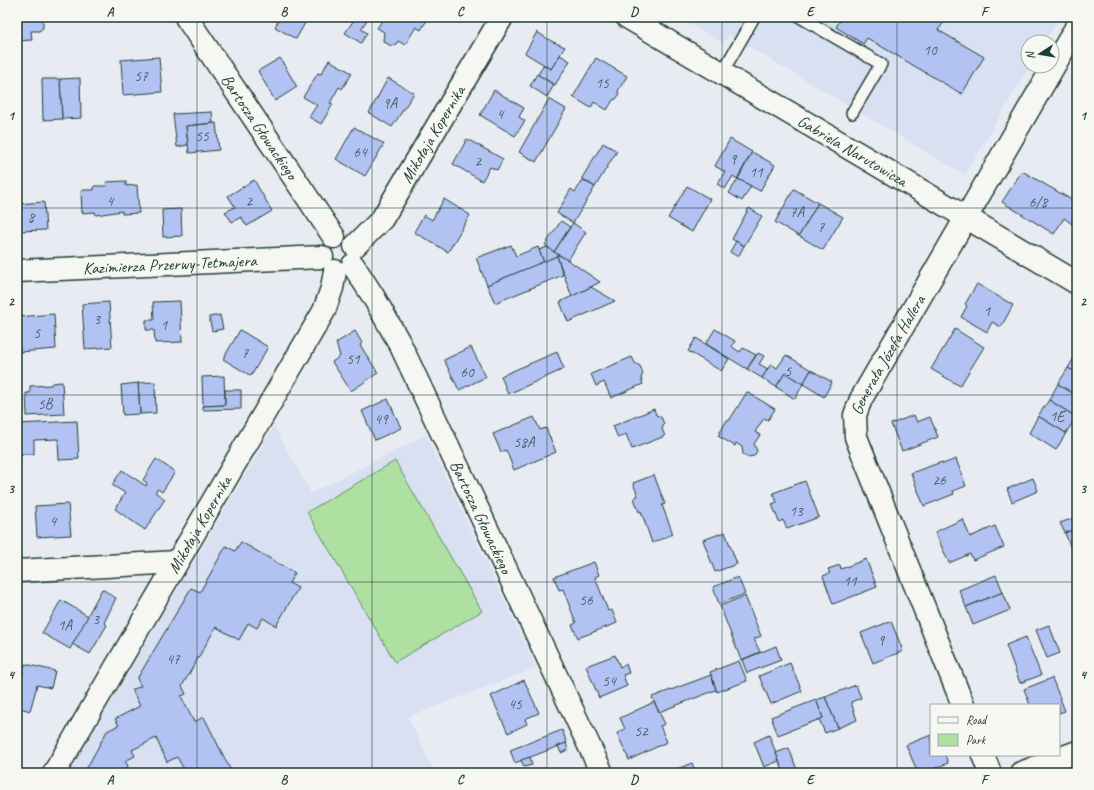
<svg xmlns="http://www.w3.org/2000/svg" width="1094" height="790" font-family="Caveat,sans-serif">
	<style>
		.built { fill: #d8e0f2 }
		.green { fill: #aee0a1; stroke: #668e6a }
		.building { fill: #b2c3f3; stroke: #1f3d34 }
		.lines { fill: none; stroke-linecap: round; stroke-linejoin: round }
		.lane-casing { stroke: #1f3d34; stroke-width: 14 }
		.street-casing { stroke: #1f3d34; stroke-width: 25 }
		.lane { stroke: #f6f6f2; stroke-width: 11 }
		.street { stroke: #f6f6f2; stroke-width: 22 }
		.grid { fill: none; stroke: #1f3d34; stroke-width: 1; stroke-opacity: 0.55 }
		.labels { text-anchor: middle; stroke-width: 3; stroke-linejoin: round; paint-order: stroke }
		.number-label { font-size: 15px; fill: #445e64 }
		.street-label { font-size: 17px; fill: #1f3d34; stroke: #f6f6f2 }
		.neatline { fill: none; stroke: #1f3d34; stroke-width: 1.5 }
		.grid-label { font-size: 13px; text-anchor: middle; font-weight: bold; fill: #1f3d34 }
	</style>
	<rect width="100%" height="100%" fill="#e8ecf2"/>
	<filter id="ink" filterUnits="userSpaceOnUse"><feTurbulence type="fractalNoise" baseFrequency=".025" numOctaves="2"/><feDisplacementMap in="SourceGraphic" scale="8" xChannelSelector="R" yChannelSelector="G"/><feConvolveMatrix kernelMatrix="1 2 1 2 8 2 1 2 1" color-interpolation-filters="sRGB"/></filter>
	<g filter="url(#ink)">
		<g class="built">
			<polygon points="677,17 1060,17 1045,42 1028,42 1028,66 1030,66 965,175 729,35 724,44"/>
			<polygon points="274,426 311,493 426,435 536,668 408,717 435,773 68,773"/>
		</g>
		<polygon class="green" points="395,461 482,611 395,662 307,512"/>
		<g class="building">
			<polygon points="17,17 39,17 43,22 43,28 39,31 31,31 32,40 17,41"/>
			<polygon points="280,17 295,17 305,23 296,39 275,27"/>
			<polygon points="356,17 362,17 367,20 361,29 367,33 361,43 345,33"/>
			<polygon points="385,17 421,17 427,20 421,30 416,27 405,45 398,41 396,44 391,46 383,41 384,32 377,28"/>
			<polygon points="842,17 948,17 938,30 984,57 962,94 867,38 863,44 836,27"/>
			<polygon points="537,32 551,41 565,47 551,69 525,53"/>
			<polygon points="560,55 570,61 555,85 538,75 543,65 551,69"/>
			<polygon points="159,57 162,92 123,95 121,60"/>
			<polygon points="280,58 297,87 275,101 258,71"/>
			<polygon points="596,58 627,76 618,91 619,95 616,99 613,100 607,110 594,102 591,108 573,97"/>
			<polygon points="329,60 352,73 342,89 339,87 330,103 333,104 321,124 309,117 317,105 303,97 318,73 321,74"/>
			<polygon points="537,74 554,85 547,97 530,86"/>
			<polygon points="80,78 81,118 62,119 60,79"/>
			<polygon points="388,78 414,93 392,127 369,113"/>
			<polygon points="42,79 60,79 62,119 43,120"/>
			<polygon points="494,90 524,108 519,117 525,121 515,136 480,115"/>
			<polygon points="549,99 566,109 536,162 519,152"/>
			<polygon points="212,112 213,123 186,126 188,145 177,147 173,114"/>
			<polygon points="216,123 219,150 189,153 186,126"/>
			<polygon points="354,127 384,144 365,176 336,159"/>
			<polygon points="467,139 503,159 497,170 490,167 482,181 453,164"/>
			<polygon points="730,139 752,152 737,179 733,176 725,189 717,184 725,172 715,166"/>
			<polygon points="603,143 617,151 595,187 582,178"/>
			<polygon points="752,152 775,165 760,191 738,179"/>
			<polygon points="1022,171 1077,203 1077,216 1072,224 1064,218 1054,234 1002,202"/>
			<polygon points="738,179 751,186 742,201 729,193"/>
			<polygon points="254,180 272,211 247,226 241,217 232,222 225,212 235,207 228,196"/>
			<polygon points="583,180 595,187 573,223 557,213 571,189 575,192"/>
			<polygon points="126,181 126,186 137,185 139,213 122,214 122,211 96,215 95,212 82,213 81,190 94,190 94,186 107,186 106,182"/>
			<polygon points="687,186 710,199 692,232 668,218"/>
			<polygon points="794,189 818,203 799,236 775,222"/>
			<polygon points="444,199 470,215 448,252 414,232 424,215 432,220"/>
			<polygon points="44,202 46,230 17,231 17,204"/>
			<polygon points="818,203 843,217 823,250 799,236"/>
			<polygon points="749,208 762,216 744,246 732,239"/>
			<polygon points="181,209 182,236 163,237 162,210"/>
			<polygon points="561,221 570,227 554,252 545,245"/>
			<polygon points="573,223 586,232 568,260 554,252"/>
			<polygon points="736,241 744,246 738,257 730,252"/>
			<polygon points="511,245 516,256 538,247 544,262 487,285 476,258"/>
			<polygon points="547,247 554,252 559,255 544,262 539,250"/>
			<polygon points="559,255 568,260 600,282 572,297 557,256"/>
			<polygon points="557,256 563,275 495,303 487,285"/>
			<polygon points="977,284 1013,305 1001,327 992,322 987,332 961,317 967,306 965,304"/>
			<polygon points="591,287 615,301 568,322 560,302"/>
			<polygon points="180,301 182,342 155,343 154,330 146,330 146,320 154,320 153,302"/>
			<polygon points="109,302 112,347 85,349 82,304"/>
			<polygon points="54,314 56,349 20,352 18,317"/>
			<polygon points="220,315 223,329 212,331 209,317"/>
			<polygon points="715,329 735,341 732,346 735,349 740,352 743,348 756,355 747,369 706,344"/>
			<polygon points="955,329 984,347 960,386 931,369"/>
			<polygon points="240,330 268,347 251,376 223,359"/>
			<polygon points="355,331 362,343 360,345 378,373 351,391 332,362 340,356 336,343"/>
			<polygon points="696,338 729,359 721,371 688,351"/>
			<polygon points="471,347 486,377 459,390 444,360"/>
			<polygon points="557,352 564,369 508,394 501,376"/>
			<polygon points="758,353 764,356 759,364 768,369 762,378 747,369"/>
			<polygon points="1077,353 1077,373 1068,368"/>
			<polygon points="786,355 811,370 803,384 785,373 776,387 762,378 771,364 777,368"/>
			<polygon points="632,357 635,363 640,366 643,373 641,378 643,384 611,398 604,382 596,386 591,374"/>
			<polygon points="1068,368 1077,373 1077,396 1058,384"/>
			<polygon points="811,370 832,382 824,397 803,384"/>
			<polygon points="785,373 803,384 795,399 776,387"/>
			<polygon points="224,376 225,405 203,406 202,377"/>
			<polygon points="62,382 64,414 27,416 26,393 30,393 30,386 51,385 52,383"/>
			<polygon points="155,382 156,413 140,414 138,383"/>
			<polygon points="138,383 140,414 123,415 121,385"/>
			<polygon points="1058,384 1077,396 1076,417 1049,400"/>
			<polygon points="225,390 241,390 241,409 203,410 203,406 225,405"/>
			<polygon points="747,392 775,409 768,420 764,418 755,432 760,435 754,444 757,451 754,456 748,457 743,454 742,447 736,443 735,446 718,436 727,420 729,421"/>
			<polygon points="388,399 401,428 375,440 362,411"/>
			<polygon points="1049,400 1076,417 1066,433 1038,416"/>
			<polygon points="654,409 656,415 661,417 664,424 662,429 665,436 632,449 626,434 618,438 613,426"/>
			<polygon points="914,415 917,422 930,417 938,437 902,451 891,424"/>
			<polygon points="1038,416 1066,433 1056,450 1029,433"/>
			<polygon points="534,417 540,430 546,428 556,452 514,470 506,450 501,452 493,434"/>
			<polygon points="77,421 79,459 59,460 58,439 34,440 34,454 19,454 18,424"/>
			<polygon points="156,459 175,472 162,492 158,489 155,492 165,499 145,530 115,509 125,493 112,485 122,470 146,486 147,483 143,480"/>
			<polygon points="956,459 966,486 953,491 954,494 924,506 911,473 942,462 943,464"/>
			<polygon points="654,475 665,504 662,505 673,534 652,543 641,511 639,512 634,498 638,496 633,483"/>
			<polygon points="1033,478 1038,491 1012,502 1007,489"/>
			<polygon points="805,481 819,517 787,529 783,520 779,522 772,504 777,502 773,493"/>
			<polygon points="68,504 71,535 37,537 35,506"/>
			<polygon points="1077,517 1077,528 1065,533 1060,523"/>
			<polygon points="963,519 970,537 995,526 1004,547 973,560 970,554 949,563 935,532"/>
			<polygon points="1077,528 1077,564 1065,533"/>
			<polygon points="725,532 737,564 715,572 703,540"/>
			<polygon points="241,542 295,573 289,583 298,588 276,626 263,618 257,628 248,623 239,640 216,627 182,686 186,694 181,696 194,722 204,717 232,773 186,773 177,757 167,762 156,738 132,750 135,756 125,761 128,766 124,773 84,773 107,731 119,725 115,719 140,706 132,690 141,686 137,679 191,588 200,592 226,546 235,551"/>
			<polygon points="866,559 877,587 833,604 823,576 830,573 828,569 840,565 841,569"/>
			<polygon points="594,562 599,575 595,577 608,611 612,610 617,623 578,638 572,625 576,623 563,589 559,590 554,577"/>
			<polygon points="996,575 1003,592 966,607 959,590"/>
			<polygon points="738,577 745,594 719,604 713,587"/>
			<polygon points="102,589 116,598 104,623 107,625 90,654 72,644"/>
			<polygon points="1003,592 1010,610 973,625 966,607"/>
			<polygon points="745,596 761,636 754,639 760,652 741,660 720,606"/>
			<polygon points="61,600 88,616 70,649 42,633"/>
			<polygon points="891,621 903,651 873,663 861,633"/>
			<polygon points="1049,625 1060,653 1047,658 1036,630"/>
			<polygon points="1026,637 1041,675 1020,683 1006,645"/>
			<polygon points="776,646 781,660 747,673 742,660"/>
			<polygon points="615,655 620,667 626,664 629,673 623,675 627,686 599,698 586,666"/>
			<polygon points="739,661 747,681 717,692 710,672"/>
			<polygon points="790,663 802,691 771,704 759,676"/>
			<polygon points="25,664 55,671 51,688 37,685 30,711 17,707 17,696"/>
			<polygon points="711,675 716,690 659,712 652,697"/>
			<polygon points="1052,678 1065,711 1059,713 1059,705 1030,705 1024,689"/>
			<polygon points="524,680 539,713 525,719 527,724 508,733 491,696"/>
			<polygon points="856,685 861,698 851,702 857,720 838,728 825,697"/>
			<polygon points="825,697 838,728 825,733 819,719 823,718 816,700"/>
			<polygon points="816,700 823,718 778,735 771,717"/>
			<polygon points="654,702 665,724 660,726 667,742 629,760 617,733 625,729 620,718"/>
			<polygon points="562,730 567,743 515,763 510,750"/>
			<polygon points="769,735 779,761 764,767 754,742"/>
			<polygon points="931,735 931,755 945,755 948,763 923,773 918,773 906,745"/>
			<polygon points="566,743 568,750 561,753 558,746"/>
			<polygon points="789,748 798,773 784,773 776,753"/>
			<polygon points="530,757 532,765 524,767 521,760"/>
			<polygon points="692,763 696,773 667,773"/>
		</g>
		<g class="lines">
			<defs>
				<g id="lane">
					<polyline points="800,17 881,64 852,113"/>
					<polyline points="722,73 754,17"/>
				</g>
				<g id="street">
					<path id="s1" d="M186,17L334,237"/>
					<path id="s2" d="M627,17L1077,283"/>
					<path id="s3" d="M355,246L382,219L502,17"/>
					<path id="s4" d="M353,265L373,296L400,344L602,773"/>
					<path id="s5" d="M17,271L322,257"/>
					<polyline points="17,571 177,562"/>
					<path id="s6" d="M963,705L856,437L855,415L861,399L1077,26"/>
					<polyline points="983,755 990,773"/>
					<path id="s7" d="M54,773L324,311L332,288L335,271"/>
					<polyline points="1021,773 1077,752"/>
				</g>
			</defs>
			<use href="#lane" class="lane-casing"/>
			<use href="#street" class="street-casing"/>
			<use href="#lane" class="lane"/>
			<use href="#street" class="street"/>
		</g>
	</g>
	<path class="grid" d="M197,17V773M372,17V773M547,17V773M722,17V773M897,17V773M17,208H1077M17,395H1077M17,582H1077"/>
	<g class="labels">
		<g class="number-label">
			<text x="930" y="55">10</text>
			<text x="141" y="81">57</text>
			<text x="602" y="88">15</text>
			<text x="390" y="108">9A</text>
			<text x="500" y="119">4</text>
			<text x="202" y="141">55</text>
			<text x="360" y="157">64</text>
			<text x="733" y="164">9</text>
			<text x="478" y="166">2</text>
			<text x="756" y="177">11</text>
			<text x="110" y="206">4</text>
			<text x="249" y="206">2</text>
			<text x="1038" y="207">6/8</text>
			<text x="797" y="217">7A</text>
			<text x="31" y="222">8</text>
			<text x="821" y="232">7</text>
			<text x="987" y="316">1</text>
			<text x="97" y="324">3</text>
			<text x="164" y="330">1</text>
			<text x="37" y="338">5</text>
			<text x="245" y="358">7</text>
			<text x="353" y="364">51</text>
			<text x="788" y="376">5</text>
			<text x="467" y="377">60</text>
			<text x="45" y="409">5B</text>
			<text x="1057" y="421">1E</text>
			<text x="381" y="424">49</text>
			<text x="524" y="447">58A</text>
			<text x="939" y="485">26</text>
			<text x="796" y="516">13</text>
			<text x="53" y="526">4</text>
			<text x="850" y="586">11</text>
			<text x="586" y="605">56</text>
			<text x="96" y="624">3</text>
			<text x="65" y="630">1A</text>
			<text x="881" y="645">9</text>
			<text x="173" y="664">47</text>
			<text x="609" y="686">54</text>
			<text x="515" y="709">45</text>
			<text x="641" y="736">52</text>
		</g>
		<g class="street-label">
			<text dy="6" stroke="none"><textPath href="#s1" startOffset="132">Bartosza Głowackiego</textPath></text>
			<text dy="6" stroke="none"><textPath href="#s3" startOffset="137">Mikołaja Kopernika</textPath></text>
			<text dy="6" stroke="none"><textPath href="#s2" startOffset="262">Gabriela Narutowicza</textPath></text>
			<text dy="6" stroke="none"><textPath href="#s5" startOffset="153">Kazimierza Przerwy-Tetmajera</textPath></text>
			<text dy="6" stroke="none"><textPath href="#s6" startOffset="379">Generała Józefa Hallera</textPath></text>
			<text dy="6" stroke="none"><textPath href="#s4" startOffset="283">Bartosza Głowackiego</textPath></text>
			<text dy="6" stroke="none"><textPath href="#s7" startOffset="288">Mikołaja Kopernika</textPath></text>
		</g>
	</g>
	<rect width="1094" height="790" fill="none" stroke="#f6f6f2" stroke-width="44"/>
	<rect x="930" y="704" width="130" height="52" fill="#f6f6f2" stroke="#a0aca6"/>
	<rect x="938" y="717" width="20" height="6" fill="#f6f6f2" stroke="#a0aca6"/>
	<text x="966" y="724" font-size="12" fill="#1f3d34">Road</text>
	<rect x="938" y="734" width="20" height="12" fill="#aee0a1" stroke="#a0aca6"/>
	<text x="966" y="744" font-size="12" fill="#1f3d34">Park</text>
	<g transform="translate(1040 54) rotate(258)"><circle r="19" fill="#f6f6f2" stroke="#a0aca6"/>
	<path d="M0-3L7 15L0 10L-7 15Z" fill="#1f3d34"/>
	<text y="-6" font-size="11" font-weight="bold" text-anchor="middle" fill="#1f3d34">N</text>
	</g>
	<rect x="22" y="22" width="1050" height="746" class="neatline"/>
	<g class="grid-label">
		<text x="110" y="16">A</text>
		<text x="284" y="16">B</text>
		<text x="460" y="16">C</text>
		<text x="634" y="16">D</text>
		<text x="810" y="16">E</text>
		<text x="984" y="16">F</text>
		<text x="11" y="120">1</text>
		<text x="1083" y="120">1</text>
		<text x="11" y="306">2</text>
		<text x="1083" y="306">2</text>
		<text x="11" y="493">3</text>
		<text x="1083" y="493">3</text>
		<text x="11" y="679">4</text>
		<text x="1083" y="679">4</text>
		<text x="110" y="784">A</text>
		<text x="284" y="784">B</text>
		<text x="460" y="784">C</text>
		<text x="634" y="784">D</text>
		<text x="810" y="784">E</text>
		<text x="984" y="784">F</text>
	</g>
</svg>
